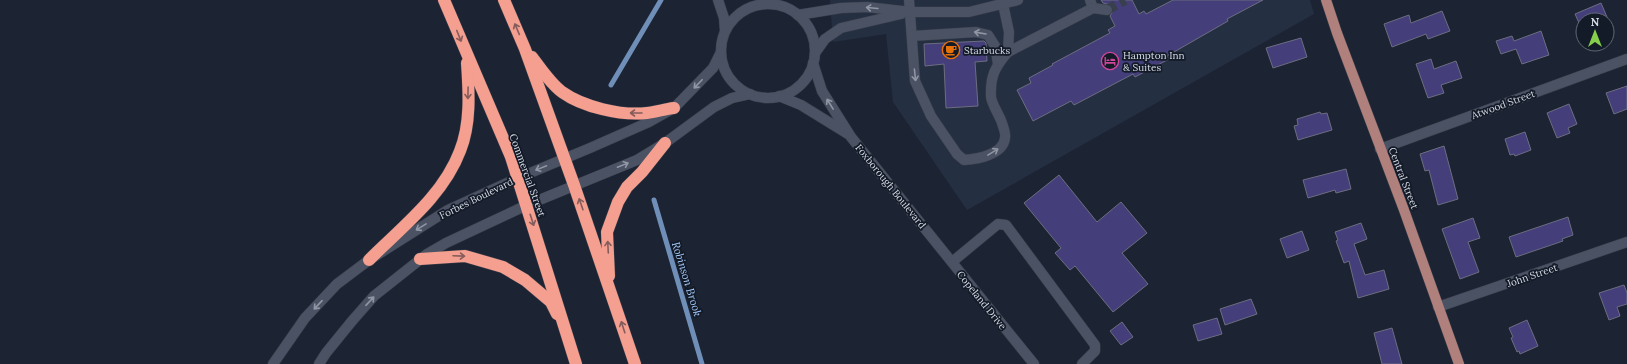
<svg xmlns="http://www.w3.org/2000/svg" width="1627" height="364" font-family="Lora,serif">
	<style>
		.built { fill: #252f42 }
		.lines { fill: none; stroke-linecap: round; stroke-linejoin: round }
		.stream { stroke: #6f8fb8; stroke-width: 5 }
		.building { fill: #443e7b; stroke: #6d6d80 }
		.minor-tunnel { stroke: #383f4d; stroke-width: 10; stroke-dasharray: 10 5; stroke-linecap: butt }
		.minor-casing { stroke: #393e4a; stroke-width: 11 }
		.major-casing { stroke: #393e4a; stroke-width: 11 }
		.highway-casing { stroke: #393e4a; stroke-width: 13 }
		.minor { stroke: #4a5263; stroke-width: 10 }
		.major { stroke: #b0807d; stroke-width: 10 }
		.highway { stroke: #f49f8f; stroke-width: 12 }
		.oneway { stroke: #9096a4 }
		.oneway2 { stroke: #845c5c }
		.labels { text-anchor: middle; stroke-width: 3.5; stroke-linejoin: round; paint-order: stroke }
		.poi-label { font-size: 10px; fill: #d6dbe5; stroke: #131a28; text-anchor: start }
		.street-label { font-size: 10px; fill: #d6dbe5; stroke: #131a28 }
		.water-label { font-size: 11px; font-style: italic; fill: #a5caf9; stroke: #131a28 }
	</style>
	<rect width="100%" height="100%" fill="#1c2332"/>
	<polygon class="built" points="830,0 1310,0 1314,14 967,210 893,102 886,34 833,42"/>
	<g class="lines">
		<g class="stream">
			<polyline points="611,85 661,0"/>
			<polyline points="654,200 702,364"/>
		</g>
	</g>
	<g class="building">
		<polygon points="1101,0 1132,0 1139,14 1144,11 1146,14 1173,0 1263,0 1227,19 1228,21 1167,56 1169,59 1135,77 1133,74 1074,105 1071,101 1033,121 1017,90 1031,83 1029,78 1053,65 1052,64 1110,33 1108,30 1115,26 1110,16 1113,11 1113,8 1111,5 1103,3"/>
		<polygon points="1601,3 1610,24 1607,25 1607,20 1583,20 1583,32 1575,14"/>
		<polygon points="1442,11 1450,31 1428,39 1426,34 1392,47 1384,24 1409,15 1411,23"/>
		<polygon points="1541,31 1549,55 1522,64 1516,49 1501,54 1496,41 1512,36 1514,41"/>
		<polygon points="1301,38 1307,57 1273,68 1266,48"/>
		<polygon points="984,41 986,43 987,61 975,62 978,106 946,108 944,64 925,66 924,44"/>
		<polygon points="1431,59 1434,69 1456,61 1462,78 1441,85 1444,93 1428,98 1416,64"/>
		<polygon points="1627,86 1627,109 1614,114 1606,93"/>
		<polygon points="1569,104 1577,124 1568,128 1570,133 1557,138 1547,113"/>
		<polygon points="1320,112 1321,114 1327,113 1332,130 1298,140 1294,126 1298,125 1297,119"/>
		<polygon points="1525,132 1531,150 1515,156 1514,154 1510,155 1505,139"/>
		<polygon points="1444,146 1458,199 1438,205 1429,170 1425,171 1420,154"/>
		<polygon points="1346,169 1351,189 1336,193 1335,190 1308,198 1303,180"/>
		<polygon points="1059,175 1097,222 1121,202 1147,233 1122,253 1148,284 1113,312 1075,266 1070,270 1055,253 1061,248 1024,203"/>
		<polygon points="1568,217 1573,235 1562,239 1563,241 1516,257 1509,237"/>
		<polygon points="1473,218 1480,238 1468,242 1479,272 1460,279 1442,229"/>
		<polygon points="1361,223 1367,239 1354,244 1365,275 1384,270 1389,289 1358,298 1349,261 1344,263 1336,241 1338,240 1335,232"/>
		<polygon points="1302,231 1309,250 1287,258 1280,239"/>
		<polygon points="1624,285 1627,293 1627,304 1617,307 1620,316 1609,320 1599,293"/>
		<polygon points="1251,299 1257,314 1225,325 1220,309"/>
		<polygon points="1217,318 1222,334 1198,341 1193,325"/>
		<polygon points="1527,320 1538,346 1520,354 1519,351 1517,352 1511,338 1513,337 1509,328"/>
		<polygon points="1122,322 1133,337 1121,345 1110,331"/>
		<polygon points="1392,328 1402,364 1382,364 1374,333"/>
	</g>
	<g class="lines">
		<polyline class="minor-tunnel" points="1107,10 1125,0"/>
		<defs>
			<g id="minor">
				<polyline points="718,0 724,18 725,31"/>
				<path d="M909,0L915,81L931,116L957,154L964,160C977,159 1003,155 1005,138C1006,134 1003,126 1002,123C999,114 992,105 991,97C990,76 995,67 1008,52L1093,8L1090,0"/>
				<polyline points="1003,4 1009,32 1008,52"/>
				<circle cx="768" cy="51" r="47"/>
				<polyline points="1093,8 1107,10"/>
				<polyline points="798,15 841,8 867,7 911,12 969,12 1018,0"/>
				<polyline points="912,36 976,32 988,35 995,46 998,64"/>
				<polyline points="815,53 825,39 841,28 901,14"/>
				<polyline points="813,63 822,91 851,137 1034,364"/>
				<polyline points="779,96 801,105 848,134"/>
				<polyline points="1380,149 1627,59"/>
				<polyline points="952,262 998,224 1006,225 1095,345 1095,351 1082,364"/>
				<polyline points="1438,307 1627,242"/>
				<polyline points="273,364 305,318 337,284 369,260 448,210 518,178 590,148 649,122 674,108 713,68 721,52"/>
				<polyline points="319,364 326,353 352,321 374,296 427,254 446,243 527,205 637,160 665,143 714,107 732,98 750,94"/>
			</g>
			<polyline id="major" points="1326,0 1337,33 1404,210 1459,364"/>
			<g id="highway">
				<polyline points="444,0 511,157 576,364"/>
				<polyline points="504,0 525,49 574,185 635,364"/>
				<path d="M532,57C541,69 550,83 562,92C583,107 621,116 647,113C656,112 665,109 674,108"/>
				<polyline points="420,259 465,256 503,267 525,280 551,302 557,314"/>
				<path d="M369,260C402,227 443,196 460,151C471,124 469,92 467,63"/>
				<polyline points="609,276 607,232 618,202 627,187 642,172 665,143"/>
			</g>
		</defs>
		<use href="#minor" class="minor-casing"/>
		<use href="#major" class="major-casing"/>
		<use href="#highway" class="highway-casing"/>
		<use href="#minor" class="minor"/>
		<use href="#major" class="major"/>
		<use href="#highway" class="highway"/>
	</g>
	<defs><path id="oneway-shaft" d="M-6 0H5M1.5-3L5.5 0L1.5 3" fill="none" stroke-width="1.6" stroke-linecap="round" stroke-linejoin="round"/></defs>
	<g class="oneway">
		<use href="#oneway-shaft" transform="translate(872 8) rotate(-175)"/>
		<use href="#oneway-shaft" transform="translate(980 33) rotate(-170)"/>
		<use href="#oneway-shaft" transform="translate(915 75) rotate(84)"/>
		<use href="#oneway-shaft" transform="translate(698 84) rotate(134)"/>
		<use href="#oneway-shaft" transform="translate(830 104) rotate(-122)"/>
		<use href="#oneway-shaft" transform="translate(993 152) rotate(-31)"/>
		<use href="#oneway-shaft" transform="translate(623 165) rotate(-22)"/>
		<use href="#oneway-shaft" transform="translate(541 168) rotate(158)"/>
		<use href="#oneway-shaft" transform="translate(421 227) rotate(148)"/>
		<use href="#oneway-shaft" transform="translate(370 301) rotate(-47)"/>
		<use href="#oneway-shaft" transform="translate(318 305) rotate(133)"/>
	</g>
	<g class="oneway2">
		<use href="#oneway-shaft" transform="translate(517 29) rotate(-113)"/>
		<use href="#oneway-shaft" transform="translate(459 36) rotate(68)"/>
		<use href="#oneway-shaft" transform="translate(468 93) rotate(91)"/>
		<use href="#oneway-shaft" transform="translate(636 113) rotate(180)"/>
		<use href="#oneway-shaft" transform="translate(581 204) rotate(-109)"/>
		<use href="#oneway-shaft" transform="translate(532 220) rotate(72)"/>
		<use href="#oneway-shaft" transform="translate(608 247) rotate(-93)"/>
		<use href="#oneway-shaft" transform="translate(459 256) rotate(2)"/>
		<use href="#oneway-shaft" transform="translate(623 327) rotate(-108)"/>
	</g>
	<defs>
		<symbol id="cafe-ring" viewBox="-11 -11 22 22"><circle r="9.5" fill="#131a28" stroke="#e8710a" stroke-width="1.5"/><path d="M-5.5-4.5H6V0H3Q3 3.5 0 3.5H-2.5Q-5.5 3.5-5.5 0ZM3-3.2v2h1.7v-2ZM-6 4.5H4V6H-6Z" fill="#e8710a"/></symbol>
		<symbol id="hotel-ring" viewBox="-11 -11 22 22"><circle r="9.5" fill="#131a28" stroke="#d1479c" stroke-width="1.5"/><path d="M-6-4.5h1.5V1H6V5H4.5V3h-9V5H-6ZM-4 0a1.8 1.8 0 1 1 3.6 0ZM.5 0V-2.5h3Q6-2.5 6 0Z" fill="#d1479c"/></symbol>
	</defs>
	<g fill-rule="evenodd">
		<use href="#cafe-ring" x="941" y="40" width="20" height="20"/>
		<use href="#hotel-ring" x="1100" y="51" width="20" height="20"/>
	</g>
	<g class="labels">
		<g class="poi-label">
			<text x="964" y="54">Starbucks</text>
			<text x="1123" y="59">Hampton Inn<tspan x="1123" dy="12">&amp; Suites</tspan></text>
		</g>
		<g class="street-label">
			<text transform="translate(1503 104) rotate(-20)" y="4">Atwood Street</text>
			<text transform="translate(528 175) rotate(70)" y="4">Commercial Street</text>
			<text transform="translate(1404 178) rotate(69)" y="4">Central Street</text>
			<text transform="translate(891 186) rotate(51)" y="4">Foxborough Boulevard</text>
			<text transform="translate(476 198) rotate(-26)" y="4">Forbes Boulevard</text>
			<text transform="translate(1532 275) rotate(-19)" y="4">John Street</text>
			<text transform="translate(982 300) rotate(51)" y="4">Copeland Drive</text>
		</g>
		<g class="water-label">
			<text transform="translate(687 279) rotate(73)" y="4">Robinson Brook</text>
		</g>
	</g>
	<g transform="translate(1595 32)"><circle r="19" fill="#131a28" stroke="#616774"/>
	<path d="M0-3L7 15L0 10L-7 15Z" fill="#85cf4c"/>
	<text y="-6" font-size="11" font-weight="bold" text-anchor="middle" fill="#d6dbe5">N</text>
	</g>
</svg>
